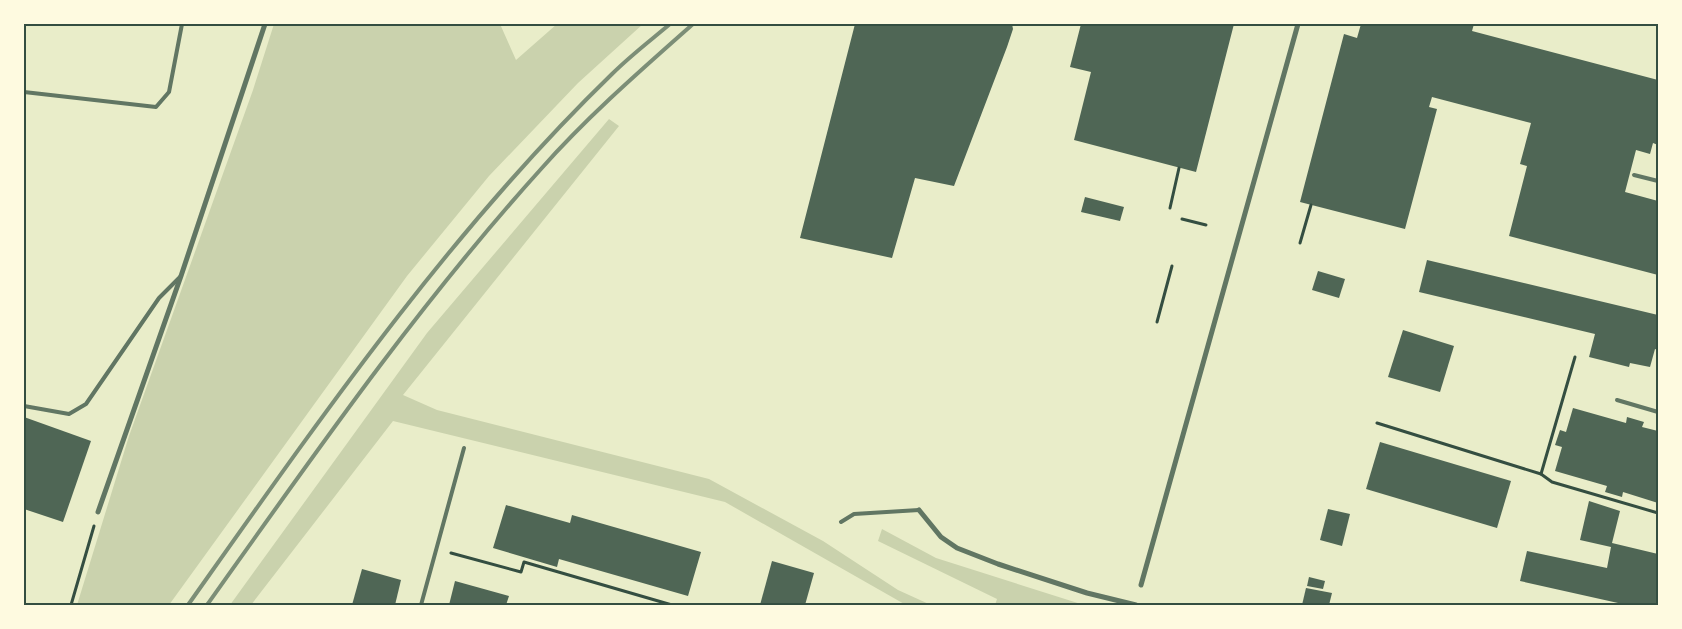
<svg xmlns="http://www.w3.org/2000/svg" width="1682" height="629" font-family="Georgia,serif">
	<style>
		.green { fill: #cad2ad }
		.building { fill: #4f6655 }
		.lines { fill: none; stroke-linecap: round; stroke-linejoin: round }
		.path { stroke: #344e41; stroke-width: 3 }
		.service { stroke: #617663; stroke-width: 4 }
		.minor { stroke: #617663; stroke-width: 5 }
		.rail { stroke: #7c8e77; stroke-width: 4 }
		.neatline { fill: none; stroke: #344e41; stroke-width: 2 }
	</style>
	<rect width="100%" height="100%" fill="#e9edc9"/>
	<g class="green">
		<polygon points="274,24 500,24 516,60 557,24 643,24 578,83 489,176 407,276 169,605 77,605 129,436 253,90"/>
		<polygon points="609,119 619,126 403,395 437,410 709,479 823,541 898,590 931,605 906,605 725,502 393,421 251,605 230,605 427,333"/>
		<polygon points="882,529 936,558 1084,605 995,605 997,599 878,541"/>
	</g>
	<g class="building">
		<polygon points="855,24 1012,24 1013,29 1007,47 954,186 915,178 892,258 800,238"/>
		<polygon points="1081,24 1234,24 1196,172 1074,140 1091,72 1070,67"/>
		<polygon points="1361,24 1474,24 1472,31 1658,80 1658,145 1653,143 1650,154 1636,150 1625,192 1658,201 1658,275 1509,236 1527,166 1520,164 1531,123 1432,97 1429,107 1437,109 1405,229 1300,202 1344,34 1357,38"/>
		<polygon points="1085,197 1124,207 1120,221 1081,212"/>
		<polygon points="1427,260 1658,315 1658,350 1655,349 1650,367 1630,363 1629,367 1589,357 1595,334 1419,292"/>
		<polygon points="1318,271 1345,279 1339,298 1312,290"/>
		<polygon points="1403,330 1454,346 1440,392 1388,377"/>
		<polygon points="1573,408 1626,423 1627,417 1644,422 1642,427 1658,431 1658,503 1623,492 1622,497 1605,492 1607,486 1555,471 1562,447 1555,445 1560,430 1566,432"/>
		<polygon points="24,417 91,441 63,522 24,509"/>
		<polygon points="1380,442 1511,481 1497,528 1366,489"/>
		<polygon points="1589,501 1620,511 1612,543 1658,554 1658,605 1627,605 1520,581 1527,551 1607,568 1611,547 1580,540"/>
		<polygon points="506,505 570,523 572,515 701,552 688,596 559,559 557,567 493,548"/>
		<polygon points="1328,509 1350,514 1342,546 1320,540"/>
		<polygon points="772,561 814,573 805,605 760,605"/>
		<polygon points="362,569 401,580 395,605 352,605"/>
		<polygon points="1309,577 1325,581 1323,589 1307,586"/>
		<polygon points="455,581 509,596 506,605 449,605"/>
		<polygon points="1306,588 1332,593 1329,605 1302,605"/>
	</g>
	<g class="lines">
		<g class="path">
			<polyline points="1170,208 1179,168"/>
			<polyline points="1182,219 1206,225"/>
			<polyline points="1300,243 1311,205"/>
			<polyline points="1157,322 1172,266"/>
			<polyline points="1377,423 1541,474 1552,482 1658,513"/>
			<polyline points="1541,474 1575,357"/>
			<polyline points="451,553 521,572 524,562 672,605"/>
			<polyline points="71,605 94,526"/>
		</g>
		<g class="service">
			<polyline points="24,92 156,107 169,92 182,24"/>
			<polyline points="1634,175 1658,181"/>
			<polyline points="1617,400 1658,412"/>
			<polyline points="24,406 69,414 86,404 159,298 181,276"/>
			<polyline points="841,522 854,514 919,510"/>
			<polyline points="421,605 464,448"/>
		</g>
		<g class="minor">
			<polyline points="919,510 941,537 957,548 998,564 1087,593 1136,605"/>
			<polyline points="98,512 181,276 265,24"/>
			<polyline points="1141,585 1298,24"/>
		</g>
		<g class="rail">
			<path d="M188,605C319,420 449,232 612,74C630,56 651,40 670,24"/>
			<path d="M207,605C313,456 418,305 541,169C587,117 641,70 693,24"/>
		</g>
	</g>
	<rect width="1682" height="629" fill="none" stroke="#fefae0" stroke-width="50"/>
	<rect x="25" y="25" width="1632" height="579" class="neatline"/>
</svg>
